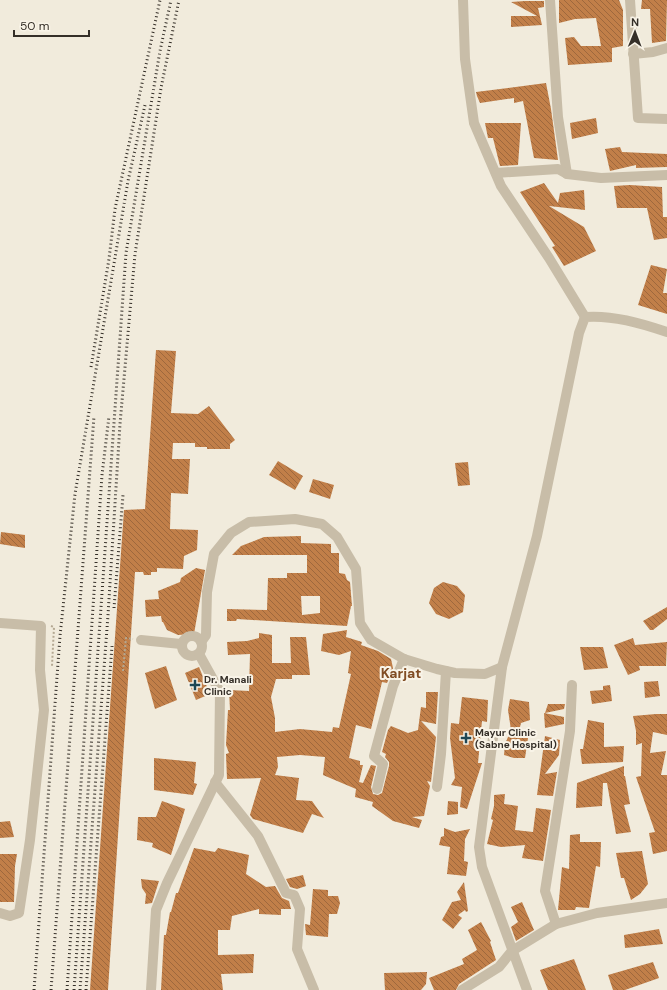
<svg xmlns="http://www.w3.org/2000/svg" width="667" height="990" font-family="'DM Sans',sans-serif">
	<style>
		.building { fill: url(#building-back-hatch); fill-rule: evenodd }
		.lines { fill: none; stroke-linecap: round; stroke-linejoin: round }
		.path { stroke: #b4a892; stroke-width: 2; stroke-dasharray: 2 2; stroke-linecap: butt }
		.minor { stroke: #c8bda8; stroke-width: 10 }
		.rail { stroke: #352f28; stroke-width: 3; stroke-dasharray: 1 3; stroke-linecap: butt }
		.poi-dot { fill: #1f4755; stroke: #f9f4e8; stroke-width: 1.5 }
		.labels { text-anchor: middle; stroke-width: 4; stroke-linejoin: round; paint-order: stroke }
		.poi-label { font-size: 10px; font-weight: bold; fill: #352f28; stroke: #f9f4e8; text-anchor: start }
		.district-label { font-size: 14px; font-weight: bold; fill: #814d24; stroke: #f9f4e8 }
	</style>
	<defs>
		<pattern id="building-back-hatch" width="6" height="6" patternUnits="userSpaceOnUse"><rect width="6" height="6" fill="#c17f49"/><path d="M-1 5l2 2M0 0l6 6M5-1l2 2" fill="none" stroke="#9e683d"/></pattern>
	</defs>
	<rect width="100%" height="100%" fill="#f1ebdc"/>
	<g class="building">
		<polygon points="559,0 619,0 623,10 623,46 612,48 612,62 568,65 565,38 574,37 581,46 601,46 596,18 575,19 559,23"/>
		<polygon points="642,0 667,0 666,41 652,43 650,9 641,9"/>
		<polygon points="525,1 544,1 544,7 538,8 542,25 511,27 511,16 537,16 511,2"/>
		<polygon points="546,83 551,109 558,160 534,158 523,101 514,103 514,98 480,103 477,96 476,92"/>
		<polygon points="596,118 598,133 572,139 570,123"/>
		<polygon points="485,123 521,123 518,165 500,166 493,138 488,138"/>
		<polygon points="620,147 622,152 667,154 667,167 636,168 636,165 610,171 605,149"/>
		<polygon points="544,183 558,203 560,193 584,190 585,210 549,206 584,227 596,251 564,266 552,247 555,246 520,192"/>
		<polygon points="630,185 662,187 663,217 667,217 667,238 654,240 647,208 617,208 614,186"/>
		<polygon points="651,265 667,269 663,293 667,293 667,314 638,305"/>
		<polygon points="156,350 176,351 171,413 198,414 209,406 235,440 230,444 230,449 207,449 207,447 195,447 195,443 173,443 172,459 190,459 188,494 171,493 170,529 198,530 197,550 184,556 183,569 157,568 157,572 151,572 151,575 144,575 143,572 135,572 108,990 90,990 124,510 145,509"/>
		<polygon points="278,461 303,476 295,490 269,475"/>
		<polygon points="468,462 470,485 458,486 455,463"/>
		<polygon points="313,479 334,485 330,499 309,492"/>
		<polygon points="1,532 25,535 25,548 0,544"/>
		<path d="M301,536V543L331,544V553H339V573L345,574L347,580L350,582L352,606H351L347,626L237,619L236,621H227V609L267,610L268,578H287V573H307V555H232L241,546L264,537ZM301,596H320V613L302,615Z"/>
		<polygon points="196,568 205,570 194,634 178,635 167,630 163,622 162,622 161,616 146,617 145,600 159,599 158,591 180,582 181,578"/>
		<polygon points="443,582 457,586 465,595 463,612 449,619 436,614 429,603 434,588"/>
		<polygon points="667,607 667,619 653,630 650,630 643,621"/>
		<polygon points="347,630 346,637 362,642 361,645 378,651 391,659 393,668 387,683 382,682 371,729 356,725 349,758 360,761 360,765 363,765 359,782 363,783 371,765 376,766 371,787 373,794 378,795 382,793 389,766 389,762 385,757 386,754 382,752 388,730 391,726 408,733 418,730 421,707 426,708 426,692 438,692 436,724 421,721 436,737 431,782 427,781 430,786 424,816 412,817 422,820 419,828 393,821 372,806 373,802 355,797 356,789 323,775 325,757 300,755 277,757 278,767 275,775 299,778 296,800 312,801 324,818 312,814 303,833 253,819 250,815 261,778 227,779 226,754 229,753 226,745 228,710 230,710 229,690 249,691 250,654 228,655 227,642 247,641 259,638 259,633 272,635 272,663 291,663 290,637 306,637 310,675 292,675 292,679 276,679 271,697 275,718 275,732 300,729 332,732 333,727 339,728 351,674 348,673 351,651 339,655 321,651 323,634"/>
		<polygon points="633,638 635,645 667,642 666,666 639,666 640,670 628,675 614,645"/>
		<polygon points="580,647 603,647 608,668 584,670"/>
		<polygon points="166,666 177,700 155,709 145,673"/>
		<polygon points="199,667 210,694 196,700 185,673"/>
		<polygon points="658,681 660,696 645,698 644,682"/>
		<polygon points="610,685 612,701 592,704 590,691 603,690 603,686"/>
		<polygon points="462,697 488,700 487,722 482,721 478,763 482,763 467,809 460,807 462,787 451,785 455,778 450,738 451,723 459,724"/>
		<polygon points="510,699 529,702 530,720 521,723 518,735 528,738 525,758 514,758 504,755 505,744 511,730 508,710"/>
		<polygon points="548,704 565,704 564,709 545,713"/>
		<polygon points="544,713 564,717 564,724 545,728"/>
		<polygon points="656,714 667,714 667,735 653,732 650,753 666,751 661,775 667,775 667,851 653,854 649,833 655,832 636,777 641,776 642,743 636,745 636,731 633,716"/>
		<polygon points="588,720 604,723 604,747 624,746 623,762 582,764 580,749 583,749"/>
		<polygon points="545,736 560,740 559,755 545,774 557,772 553,796 537,795"/>
		<polygon points="154,758 196,762 194,783 197,784 193,795 154,790"/>
		<polygon points="624,766 624,776 625,776 630,804 624,805 631,832 616,834 607,783 603,783 602,806 576,808 577,783"/>
		<polygon points="505,794 504,804 518,806 515,830 533,832 536,808 551,810 543,861 522,858 525,845 501,847 487,844 493,820 491,819 494,806 494,795"/>
		<polygon points="162,801 185,809 171,855 152,847 153,843 137,840 138,817 156,817"/>
		<polygon points="448,801 458,802 458,814 447,815"/>
		<polygon points="10,821 14,837 0,838 0,822"/>
		<polygon points="444,828 455,832 470,829 465,839 464,861 468,862 466,876 447,874 450,847 439,845 441,837 444,836"/>
		<polygon points="580,834 580,842 601,842 600,867 596,866 589,908 576,907 575,910 558,910 562,867 569,869 570,835"/>
		<polygon points="194,848 215,852 218,848 249,855 246,874 266,887 275,886 282,898 289,901 291,909 281,909 281,915 259,914 259,909 232,916 230,930 218,930 218,955 254,954 253,973 221,974 223,990 161,990 164,935 166,935 170,912 171,912 176,893 178,893"/>
		<polygon points="642,851 648,884 640,894 631,900 624,878 621,878 616,853"/>
		<polygon points="0,854 17,854 15,866 14,902 0,902"/>
		<polygon points="303,875 306,886 297,889 290,887 286,879"/>
		<polygon points="141,879 159,881 152,903 145,904 146,894 142,888"/>
		<polygon points="464,882 468,911 466,912 465,910 458,915 462,918 453,929 442,920 452,902 461,900 457,892"/>
		<polygon points="313,889 328,890 328,896 338,896 340,903 337,914 329,914 328,937 306,935 305,924 310,925"/>
		<polygon points="522,902 534,930 516,941 511,927 518,922 511,907"/>
		<polygon points="481,922 491,941 490,942 496,960 459,984 456,990 434,990 429,978 464,964 462,959 477,950 468,930"/>
		<polygon points="659,929 663,944 625,948 624,935"/>
		<polygon points="574,959 586,990 548,990 540,970"/>
		<polygon points="653,962 659,978 625,990 613,990 608,975"/>
		<polygon points="427,972 426,984 421,990 385,990 384,973"/>
	</g>
	<g class="lines">
		<g class="path">
			<polyline points="51,626 54,627 52,666"/>
			<polyline points="123,671 126,638 133,639"/>
		</g>
		<g class="minor">
			<polyline points="463,0 465,59 474,123 501,186 549,258 585,317"/>
			<polyline points="550,0 558,117 567,174 601,178 667,175"/>
			<polyline points="630,0 638,118 667,119"/>
			<polyline points="633,54 653,52 667,48"/>
			<polyline points="496,173 558,169 567,174"/>
			<polyline points="0,623 41,626 40,670 44,710 30,840 19,913 10,916 0,913"/>
			<circle cx="192" cy="646" r="10"/>
			<polyline points="141,640 181,644"/>
			<polyline points="201,642 206,635 207,592 214,554 231,533 249,522 295,519 322,524 337,537 356,569 360,623 371,640 404,659 437,669 455,673 485,674 502,667"/>
			<polyline points="215,782 258,836 286,893 294,895 300,909 297,949 314,990"/>
			<polyline points="437,787 441,754 446,671"/>
			<polyline points="377,789 383,764 374,756 393,686 404,659"/>
			<polyline points="556,924 545,891 570,731 572,685"/>
			<polyline points="151,990 156,910 167,883 219,775 220,692 199,654"/>
			<polyline points="462,990 499,967 512,951 556,924 597,913 667,903"/>
			<path d="M527,990L482,867L479,847L502,667L537,536L579,333L585,317C613,315 640,323 667,332"/>
		</g>
		<g class="rail">
			<polyline points="91,367 109,259 115,209 160,0"/>
			<polyline points="114,608 123,495"/>
			<polyline points="34,990 60,636 75,494 128,181 145,105"/>
			<polyline points="51,990 94,416"/>
			<polyline points="67,990 102,475 109,416"/>
			<polyline points="74,990 126,253 160,51 171,0"/>
			<polyline points="80,990 108,615 120,424 135,254 161,88 179,0"/>
			<polyline points="86,990 112,646"/>
		</g>
	</g>
	<g class="poi-dot">
		<path d="M193 679h4v4h4v4h-4v4h-4v-4h-4v-4h4z"/>
		<path d="M464 732h4v4h4v4h-4v4h-4v-4h-4v-4h4z"/>
	</g>
	<g class="labels">
		<g class="poi-label">
			<text x="204" y="683">Dr. Manali<tspan x="204" dy="12">Clinic</tspan></text>
			<text x="475" y="736">Mayur Clinic<tspan x="475" dy="12">(Sabne Hospital)</tspan></text>
		</g>
		<g class="district-label">
			<text x="401" y="678">Karjat</text>
		</g>
	</g>
	<g transform="translate(635 32) rotate(1)" stroke="#f9f4e8" stroke-width="3" paint-order="stroke">
	<path d="M0-3L7 15L0 10L-7 15Z" fill="#352f28"/>
	<text y="-6" font-size="11" font-weight="bold" text-anchor="middle" fill="#352f28">N</text>
	</g>
	<path d="M14 30v6h75v-6" fill="none" stroke="#352f28" stroke-width="2"/>
	<text x="20" y="30" font-size="12" fill="#352f28" stroke="#f9f4e8" stroke-width="3" paint-order="stroke">50 m</text>
</svg>
